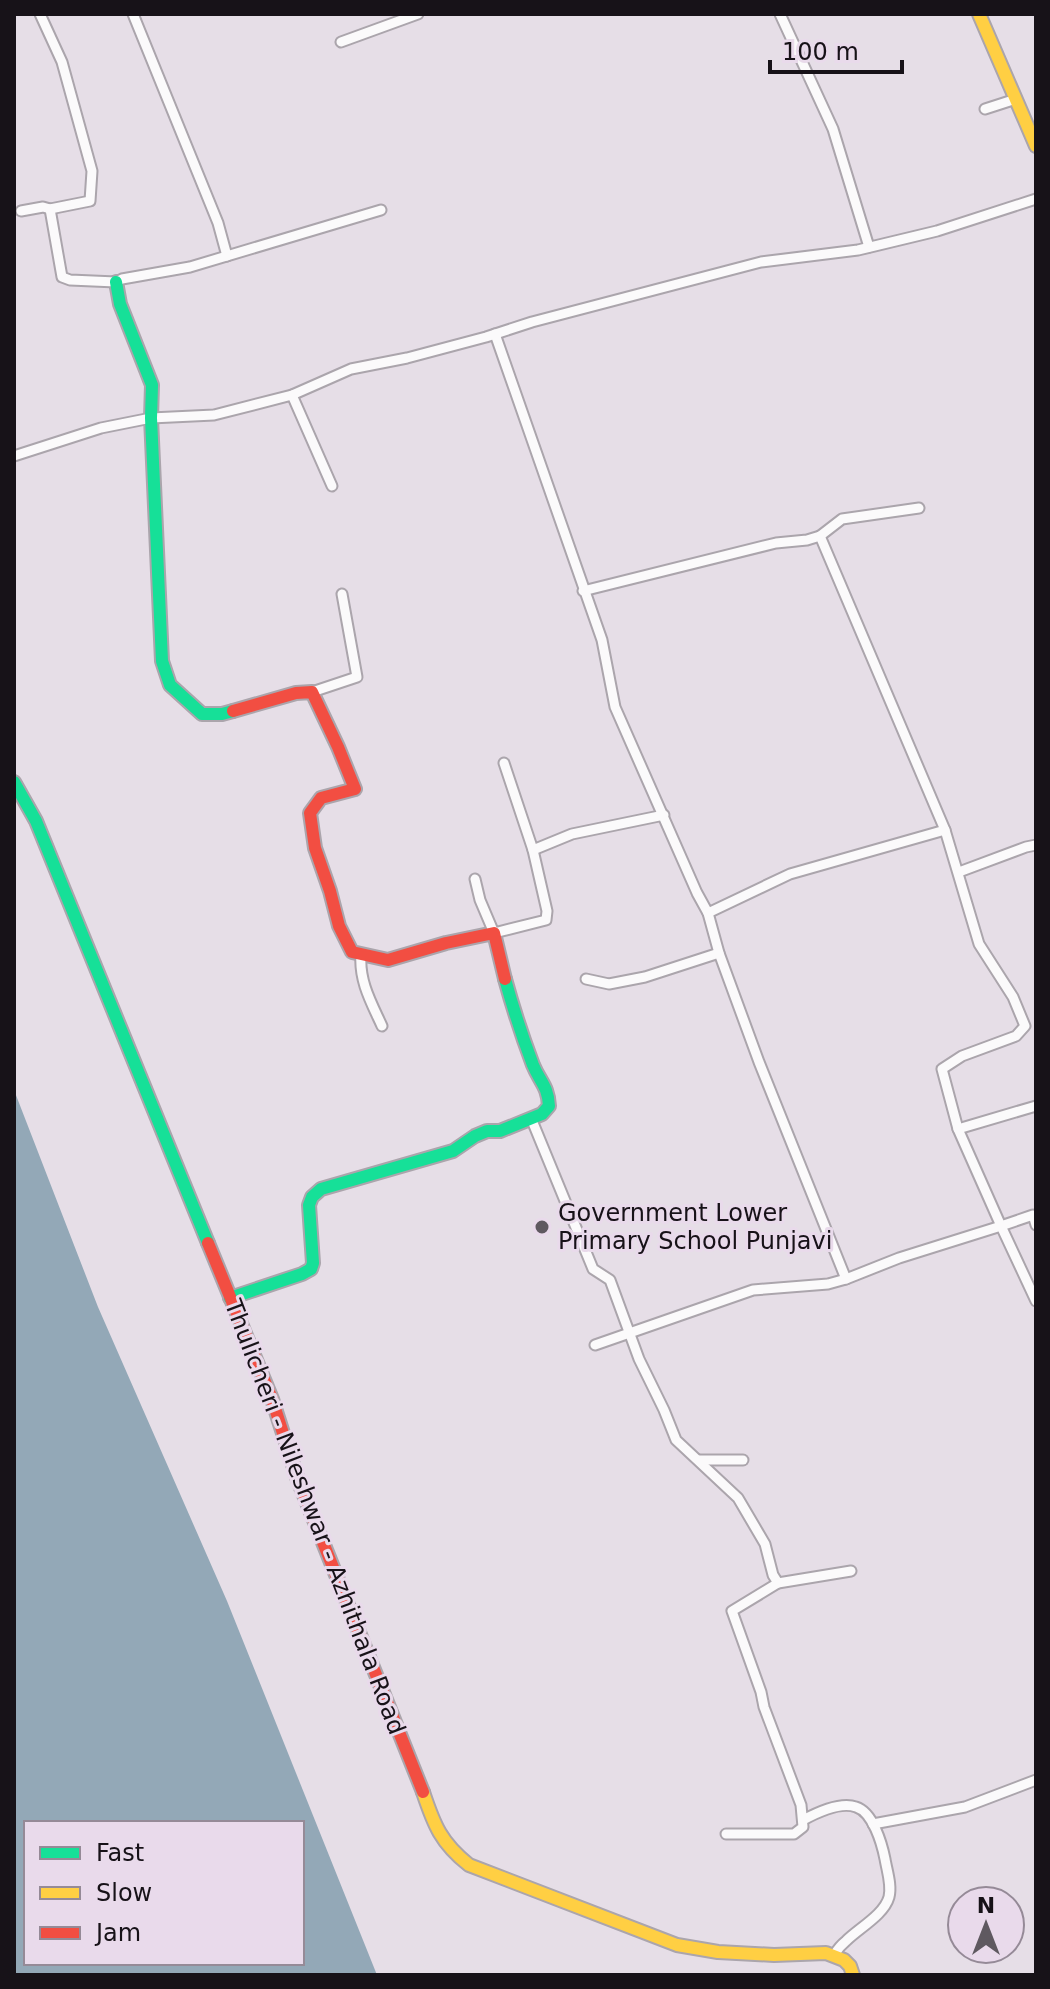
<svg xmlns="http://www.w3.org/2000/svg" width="1050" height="1989" font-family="'DejaVu Sans',sans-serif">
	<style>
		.water { fill: #93a8b7; fill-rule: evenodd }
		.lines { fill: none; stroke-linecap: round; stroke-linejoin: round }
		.street-casing { stroke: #aba5ac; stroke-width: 13 }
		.fast-casing { stroke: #aba5ac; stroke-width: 16 }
		.slow-casing { stroke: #aba5ac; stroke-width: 16 }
		.jam-casing { stroke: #aba5ac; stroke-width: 16 }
		.street { stroke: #fbfafb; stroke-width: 9 }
		.fast { stroke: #16e098; stroke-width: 12 }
		.slow { stroke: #ffcf43; stroke-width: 12 }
		.jam { stroke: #f24e42; stroke-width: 12 }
		.poi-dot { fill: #5f5960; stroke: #e9daeb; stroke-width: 3 }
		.labels { text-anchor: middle; stroke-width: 6; stroke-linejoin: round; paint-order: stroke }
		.poi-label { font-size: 24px; fill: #171218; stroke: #e9daeb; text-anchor: start }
		.street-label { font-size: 24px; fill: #171218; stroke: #e9daeb }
	</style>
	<rect width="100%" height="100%" fill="#e6dee7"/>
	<path class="water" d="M14,1090L98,1307L227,1601L377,1975H14ZM26,1823H302V1963H26Z"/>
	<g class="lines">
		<defs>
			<g id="street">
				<polyline points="133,14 218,223 227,256"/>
				<polyline points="780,14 833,129 869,247"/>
				<polyline points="341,42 418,14"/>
				<polyline points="985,109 1016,99"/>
				<polyline points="50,209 62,277 70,280 116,282 122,279 190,267 381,210"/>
				<polyline points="21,211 43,207 50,209 90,201 92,171 62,62 40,14"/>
				<polyline points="495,334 602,640 615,707 697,893 708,913 719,953 759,1062 846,1279"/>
				<polyline points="292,395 332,486"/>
				<polyline points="14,456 101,428 151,418 214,415 292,395 351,369 407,358 486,337 532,322 761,262 858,250 937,231 1036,199"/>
				<polyline points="820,536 842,519 919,508"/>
				<polyline points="583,591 776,543 807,540 820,536 945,830 979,944 1013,997 1025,1026 1016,1036 962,1056 942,1069 958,1129 1001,1226 1033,1215 1036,1225"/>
				<polyline points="312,692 357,677 342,594"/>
				<polyline points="533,850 572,834 664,815"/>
				<polyline points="959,872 1026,847 1036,845"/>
				<polyline points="475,879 480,900 494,933 546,920 547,911 533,850 504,763"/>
				<polyline points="708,913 790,874 945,830"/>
				<path d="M361,955C359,981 371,1002 382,1026"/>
				<polyline points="586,979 609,984 645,977 719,953"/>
				<polyline points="531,1118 593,1269 610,1280 639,1359 664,1410 676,1440 738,1498 765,1544 773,1575 778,1583 851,1571"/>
				<polyline points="958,1129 1036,1106"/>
				<polyline points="595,1345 753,1290 828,1284 846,1279 899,1258 1001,1226 1036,1301"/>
				<polyline points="699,1460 743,1460"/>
				<path d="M803,1820C816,1813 840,1801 856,1807C873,1812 882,1844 885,1859C887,1871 892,1885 889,1897C884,1915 859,1928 846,1941C841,1945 837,1950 834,1955"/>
				<polyline points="873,1824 965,1807 1036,1780"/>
				<polyline points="726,1834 794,1834 803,1827 801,1805 764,1707 761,1692 732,1611 778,1583"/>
			</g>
			<g id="fast">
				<polyline points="116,282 120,304 152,385 151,418 162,661 170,685 202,714 222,714 233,711"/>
				<polyline points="14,782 36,821 208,1243"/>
				<path d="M230,1298L302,1274L311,1269L313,1263L309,1205L312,1197L321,1189L453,1151L475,1136L487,1131H500L542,1114L549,1106C548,1086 540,1082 533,1065C522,1036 513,1008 505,979"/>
			</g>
			<g id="slow">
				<polyline points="979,14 1036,146"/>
				<path d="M423,1792C434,1825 441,1843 469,1865L677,1945L718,1952L774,1955L826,1953L844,1960L850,1966L853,1975"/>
			</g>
			<g id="jam">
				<polyline points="233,711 296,693 312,692 338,747 355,789 321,798 310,813 315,848 330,891 339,926 352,952 388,960 446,943 494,933 505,979"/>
				<polyline points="208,1243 272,1399 298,1480 423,1792"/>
			</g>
		</defs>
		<use href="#street" class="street-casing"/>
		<use href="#fast" class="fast-casing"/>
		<use href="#slow" class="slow-casing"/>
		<use href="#jam" class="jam-casing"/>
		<use href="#street" class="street"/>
		<use href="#fast" class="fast"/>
		<use href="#slow" class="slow"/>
		<use href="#jam" class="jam"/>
	</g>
	<circle class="poi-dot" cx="542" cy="1227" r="8"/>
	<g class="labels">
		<g class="poi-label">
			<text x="558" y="1221">Government Lower<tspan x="558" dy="28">Primary School Punjavi</tspan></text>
		</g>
		<g class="street-label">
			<text transform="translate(315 1517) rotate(69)" y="8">Thulicheri - Nileshwar - Azhithala Road</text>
		</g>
	</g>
	<rect width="1050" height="1989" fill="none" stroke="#171218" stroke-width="32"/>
	<rect x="24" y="1821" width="280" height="144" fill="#e9daeb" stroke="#958a97" stroke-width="2"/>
	<rect x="40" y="1847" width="40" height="12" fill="#16e098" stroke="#958a97" stroke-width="2"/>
	<text x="96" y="1861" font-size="24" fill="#171218">Fast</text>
	<rect x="40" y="1887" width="40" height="12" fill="#ffcf43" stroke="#958a97" stroke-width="2"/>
	<text x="96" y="1901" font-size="24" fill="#171218">Slow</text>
	<rect x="40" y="1927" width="40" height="12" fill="#f24e42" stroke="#958a97" stroke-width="2"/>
	<text x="96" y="1941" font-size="24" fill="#171218">Jam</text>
	<g transform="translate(986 1925)"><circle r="38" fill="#e9daeb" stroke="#958a97" stroke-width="2"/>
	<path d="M0-6L14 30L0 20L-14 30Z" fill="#5f5960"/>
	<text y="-12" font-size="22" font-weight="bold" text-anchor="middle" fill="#171218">N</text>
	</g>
	<path d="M770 60v12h132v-12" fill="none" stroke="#171218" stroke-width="4"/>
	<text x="782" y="60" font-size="24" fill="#171218" stroke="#e9daeb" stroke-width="6" paint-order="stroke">100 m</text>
</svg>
